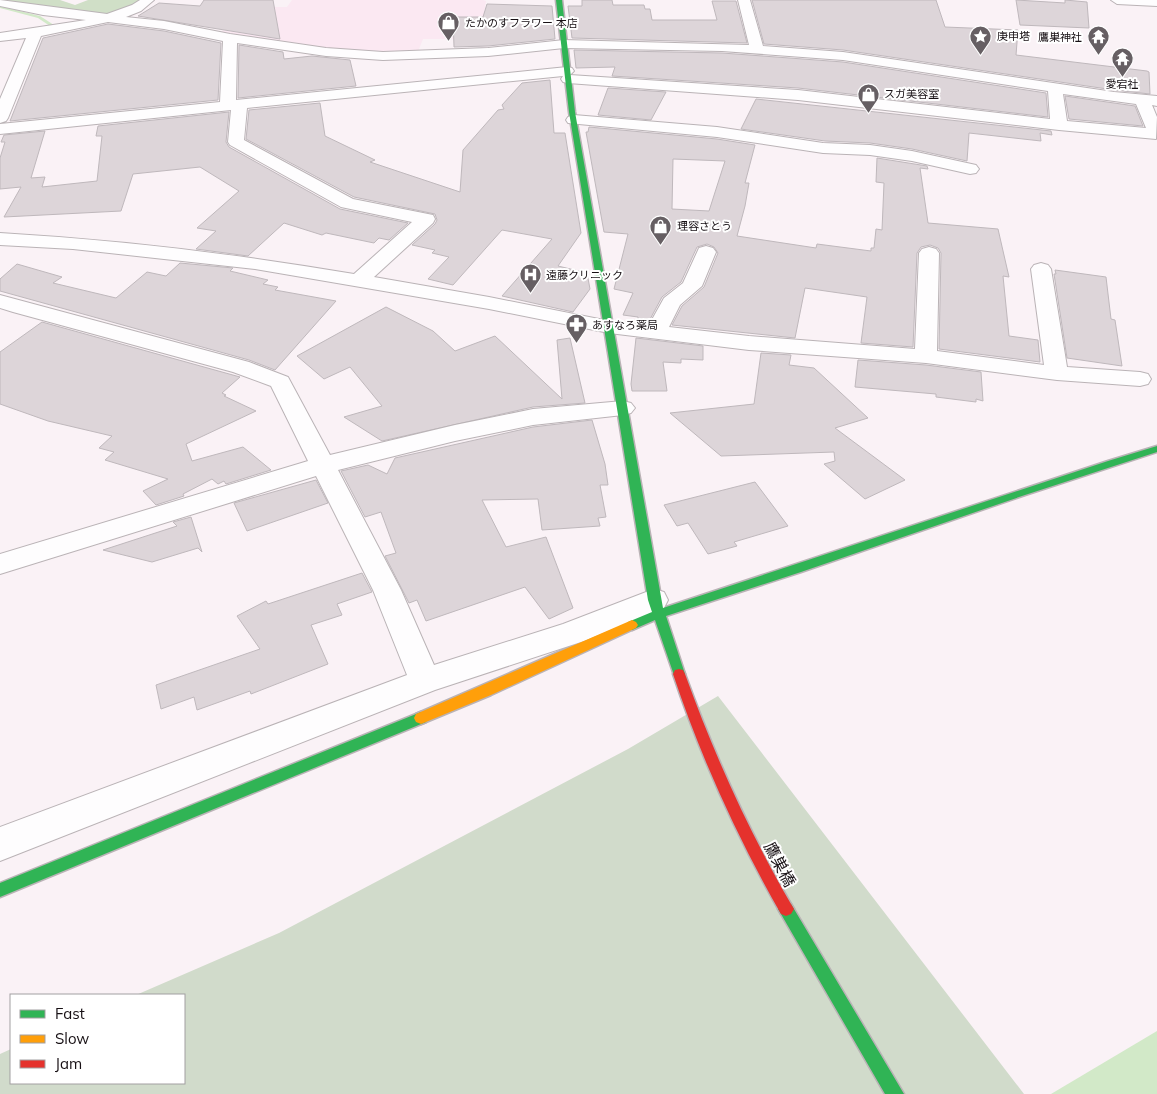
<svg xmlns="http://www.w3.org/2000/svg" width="1157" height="1094" font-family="Mulish,'Noto Sans JP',sans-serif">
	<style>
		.built { fill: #fbe8f2 }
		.green { fill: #d1dbcb }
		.forest { fill: #d0dfc7 }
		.water { fill: #d2e9c8 }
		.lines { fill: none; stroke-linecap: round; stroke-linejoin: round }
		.stream { fill: #d2e9c8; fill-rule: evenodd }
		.building { fill: #ddd5d9; stroke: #bfb8bc; fill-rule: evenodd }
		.street-casing { stroke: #bab3b6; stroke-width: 2 }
		.fast-casing { stroke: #bab3b6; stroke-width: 3 }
		.slow-casing { stroke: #bab3b6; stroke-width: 3 }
		.jam-casing { stroke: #bab3b6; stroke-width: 3 }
		.street { fill: #fefdfe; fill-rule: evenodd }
		.fast { fill: #30b455; fill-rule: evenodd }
		.slow { fill: #ff9f0a; fill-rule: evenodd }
		.jam { fill: #e5322d; fill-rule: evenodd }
		.labels { text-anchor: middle; stroke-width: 4; stroke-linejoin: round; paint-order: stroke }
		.far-poi-label { font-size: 11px; fill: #171014; stroke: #fff; text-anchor: start }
		.near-street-label { font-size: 16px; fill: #171014; stroke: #fff }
	</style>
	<rect width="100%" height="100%" fill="#faf2f6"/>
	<polygon class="built" points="292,0 483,0 486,1 480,39 423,39 417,54 325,50 220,34 240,7 287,7"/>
	<polygon class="green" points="718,696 1024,1094 0,1094 0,1054 11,1049 11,1083 184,1083 184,995 136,995 279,933 628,749"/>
	<polygon class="forest" points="5,0 60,0 75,5 88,0 143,0 106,16 46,9"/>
	<polygon class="water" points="1157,1031 1157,1094 1051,1094"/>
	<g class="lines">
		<polygon class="stream" points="0,6 40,16 57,27 53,28 38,18 0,8"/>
	</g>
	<g class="building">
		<polygon points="204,0 273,0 280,39 138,16 159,3 200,6"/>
		<polygon points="582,0 612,0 613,5 644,5 645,9 650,9 652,20 717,20 712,1 736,1 747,43 572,38 568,6 582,6"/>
		<polygon points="752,0 936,0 945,27 1018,30 1016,55 1147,71 1149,72 1150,94 1114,90 843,50 764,44"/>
		<polygon points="1016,0 1065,3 1065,0 1087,2 1089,28 1020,25"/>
		<polygon points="487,4 552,6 555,39 488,46 454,47 453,17 483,17"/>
		<polygon points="108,24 164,31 221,43 218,100 10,121 43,38"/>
		<polygon points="239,45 283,52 284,59 312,56 350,60 356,86 238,98"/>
		<polygon points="574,50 722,53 843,62 1046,93 1048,117 798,88 612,76 615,67 576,68"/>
		<polygon points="550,80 554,133 565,133 581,233 558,266 587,273 590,289 573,312 502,296 552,239 502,230 453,285 428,279 449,257 432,253 435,250 412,245 435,224 437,220 435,214 354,197 246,139 249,110 320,103 325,136 375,160 370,162 460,192 463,150 498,110 504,109 502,105 522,83"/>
		<polygon points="608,88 666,92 651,120 598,115"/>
		<polygon points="1065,96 1135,106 1143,126 1069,119"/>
		<polygon points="756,99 1051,131 1052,135 1040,133 1041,141 969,133 967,161 912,149 870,143 825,141 741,129"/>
		<polygon points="229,112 226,142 229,147 340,209 408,223 389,240 379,238 374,243 326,233 322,235 284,223 248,256 196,249 216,231 197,228 239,191 200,167 133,174 121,211 4,217 21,187 0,189 0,158 5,142 1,142 4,135 45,131 31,178 45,177 42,187 97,181 102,136 96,136 98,126"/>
		<path d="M589,127L717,139L755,145L745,183H749L745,206L737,236L816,248L817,244L871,251V248H874L876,229L882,230L884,183L876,182L877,158L927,166L928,169L920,168L928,223L998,229L1009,277L1003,276L1009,336L1038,340L1040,362L939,349L941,253L938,248L930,245L921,247L917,253L913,347L861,343L867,297L805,288L795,338L672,325L682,306L704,287L718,253L714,247L707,244L697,247L681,282L662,297L648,323L638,322V317L623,315L633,293L614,289L628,234L604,232L586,132H588ZM673,159L725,161L709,211L672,209Z"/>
		<polygon points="180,263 233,268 230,271 268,280 263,284 278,287 275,290 336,301 275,370 249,360 0,291 0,279 17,264 62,277 53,283 116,298 147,272 166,276"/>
		<polygon points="1055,270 1106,277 1111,319 1115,320 1122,366 1067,358 1054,274 1056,274"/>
		<polygon points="386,307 433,331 455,351 495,336 562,399 557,340 570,338 585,403 533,407 382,441 344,417 382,406 350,367 324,379 297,356"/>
		<polygon points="42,322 240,377 222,393 226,395 224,396 256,411 186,444 192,461 243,447 271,470 226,484 224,481 218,484 212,479 183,494 184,496 156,505 143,491 168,479 105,460 114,452 99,448 112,436 48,421 0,404 0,352"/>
		<polygon points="636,338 703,346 703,360 681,359 681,363 663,362 667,391 632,391 631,384"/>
		<polygon points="761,353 791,355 789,365 814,368 868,418 835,428 905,480 865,499 824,464 835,461 834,452 721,456 670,413 754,404"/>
		<polygon points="858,360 926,365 981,372 983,401 976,399 976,402 936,397 936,394 855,387"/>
		<polygon points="592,420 605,464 608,485 600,485 606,517 598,518 600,526 542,530 538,499 482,500 506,547 546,537 573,608 549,619 525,587 426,621 417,600 409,603 385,556 396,553 381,512 365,517 341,471 368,465 387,474 395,458 533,427"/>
		<polygon points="316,480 328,503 247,531 234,503"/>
		<polygon points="755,482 788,526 734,542 737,546 708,554 688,523 677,526 664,505"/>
		<polygon points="191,517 202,552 198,548 152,562 103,550 177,526 173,522"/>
		<polygon points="362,573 372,592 337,604 342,615 311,625 328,664 251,694 250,691 197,710 194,697 161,709 156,685 260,649 237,616 266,601 268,604"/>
	</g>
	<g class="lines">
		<defs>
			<g id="street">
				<path d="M0,0L107,14L132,5L140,0H154L141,11L126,17L164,21L230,34L326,48L383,52L488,48L564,40L749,45L738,0H750L763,46L843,52L1114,92L1157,96V106L1152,105L1157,117L1156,139L1059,130L798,100L568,83L563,82L561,79L563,76L247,108L244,140L353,199L433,215L435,219L433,223L374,277L489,297L609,321L649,325L664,298L683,283L699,248L706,246L713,248L716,252L702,286L680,305L669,327L749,336L915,349L919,253L922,249L929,247L936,249L939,253L937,351L1044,365L1031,269L1034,265L1041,263L1048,265L1051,269L1067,367L1140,372L1148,374L1151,379L1148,384L1140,386L1057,380L926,363L749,350L609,333L489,309L255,269L73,249L0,245V233C119,240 237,254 354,274L412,222L341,207L230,145L228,142L231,110L0,134V124L220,102L223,41L164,29L108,22L41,36L8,118L6,121L0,123V99L26,38L0,41V33L86,20L43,15L0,6ZM237,43L326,56L383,60L488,56L564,48L722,51L843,60L1048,91L1050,119L798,90L570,75L574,71L572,68L567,67L236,100ZM1063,94L1136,104L1146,128L1067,121Z"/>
				<polygon points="1111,0 1157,0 1157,6 1117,4"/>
				<polygon points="574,115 717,127 823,143 870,145 912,151 976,165 979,169 976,173 970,174 912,161 870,155 823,153 717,137 568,123 566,120 568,117"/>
				<polygon points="0,295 249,362 288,377 330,455 455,425 533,409 623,401 631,403 635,408 631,413 623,415 533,425 455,441 338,470 401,590 434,665 563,624 654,589 664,592 668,600 664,608 584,641 435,690 0,861 0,827 407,675 373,590 316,476 0,574 0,554 308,461 271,386 233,372 13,312 0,308"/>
			</g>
			<g id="fast">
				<polygon points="556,0 562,0 575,112 663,608 1108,461 1157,446 1157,452 1025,495 801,572 666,616 685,674 683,678 679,679 675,678 655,620 632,630 628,628 626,625 628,622 652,612 648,600 569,112"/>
				<polygon points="421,712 426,714 428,718 426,722 0,897 0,883"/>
				<polygon points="786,902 791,904 904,1094 885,1094 781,914 778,909 781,904"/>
			</g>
			<polygon id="slow" points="632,620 636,622 638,625 636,628 491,695 421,724 416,722 414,718 416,714"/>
			<path id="jam" d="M679,669L683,670L685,674C714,754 748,830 791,904L794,909L791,914L786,916L781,914C737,837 701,758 673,674L675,670Z"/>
		</defs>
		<use href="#street" class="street-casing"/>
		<use href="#fast" class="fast-casing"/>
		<use href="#slow" class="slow-casing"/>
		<use href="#jam" class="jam-casing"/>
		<use href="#street" class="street"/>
		<use href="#fast" class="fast"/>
		<use href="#slow" class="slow"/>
		<use href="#jam" class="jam"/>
	</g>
	<defs>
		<symbol id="shop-pin" viewBox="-11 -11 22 30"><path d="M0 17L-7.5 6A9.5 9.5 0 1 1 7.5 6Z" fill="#665f63" stroke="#fff"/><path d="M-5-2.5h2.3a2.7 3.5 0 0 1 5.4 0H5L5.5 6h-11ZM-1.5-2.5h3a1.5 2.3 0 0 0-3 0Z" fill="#fff"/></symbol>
		<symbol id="sight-pin" viewBox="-11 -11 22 30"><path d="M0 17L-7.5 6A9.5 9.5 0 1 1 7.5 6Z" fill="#665f63" stroke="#fff"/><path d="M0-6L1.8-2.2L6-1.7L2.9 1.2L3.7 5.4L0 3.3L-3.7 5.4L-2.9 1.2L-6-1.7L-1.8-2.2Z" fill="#fff"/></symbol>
		<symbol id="temple-pin" viewBox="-11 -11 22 30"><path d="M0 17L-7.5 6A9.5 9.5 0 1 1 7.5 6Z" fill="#665f63" stroke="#fff"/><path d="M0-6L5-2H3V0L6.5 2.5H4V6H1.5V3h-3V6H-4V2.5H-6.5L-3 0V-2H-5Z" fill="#fff"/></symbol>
		<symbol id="hospital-pin" viewBox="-11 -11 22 30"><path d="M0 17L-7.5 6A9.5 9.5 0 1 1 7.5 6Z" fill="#665f63" stroke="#fff"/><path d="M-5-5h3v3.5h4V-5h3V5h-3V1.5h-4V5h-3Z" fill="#fff"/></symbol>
		<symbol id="pharmacy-pin" viewBox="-11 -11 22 30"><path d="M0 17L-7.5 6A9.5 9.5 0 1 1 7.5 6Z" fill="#665f63" stroke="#fff"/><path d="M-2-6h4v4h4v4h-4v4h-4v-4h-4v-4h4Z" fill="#fff"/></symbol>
	</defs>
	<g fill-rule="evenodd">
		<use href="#shop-pin" x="436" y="10" width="25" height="34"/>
		<use href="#sight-pin" x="968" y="24" width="25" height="34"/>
		<use href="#temple-pin" x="1086" y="24" width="25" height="34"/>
		<use href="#temple-pin" x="1110" y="46" width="25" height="34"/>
		<use href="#shop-pin" x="856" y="82" width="25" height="34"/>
		<use href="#shop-pin" x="648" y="214" width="25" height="34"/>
		<use href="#hospital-pin" x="518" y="262" width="25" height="34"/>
		<use href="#pharmacy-pin" x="564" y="312" width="25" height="34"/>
	</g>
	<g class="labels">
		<g class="far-poi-label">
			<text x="465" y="27">たかのすフラワー 本店</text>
			<text x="997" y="40">庚申塔</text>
			<text x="1082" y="41" text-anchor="end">鷹巣神社</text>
			<text x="1122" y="88" text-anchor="middle">愛宕社</text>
			<text x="884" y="98">スガ美容室</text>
			<text x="677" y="230">理容さとう</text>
			<text x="546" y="279">遠藤クリニック</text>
			<text x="592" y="329">あすなろ薬局</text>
		</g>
		<g class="near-street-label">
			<text transform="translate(780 864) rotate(62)" y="6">鷹巣橋</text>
		</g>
	</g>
	<rect x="10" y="994" width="175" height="90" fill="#ffffff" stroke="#a29fa1"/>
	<rect x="20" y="1010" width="25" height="8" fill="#30b455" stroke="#a29fa1"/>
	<text x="55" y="1019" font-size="15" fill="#171014">Fast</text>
	<rect x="20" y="1035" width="25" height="8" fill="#ff9f0a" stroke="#a29fa1"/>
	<text x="55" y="1044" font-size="15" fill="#171014">Slow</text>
	<rect x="20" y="1060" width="25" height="8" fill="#e5322d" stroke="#a29fa1"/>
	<text x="55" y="1069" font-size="15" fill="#171014">Jam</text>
</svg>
